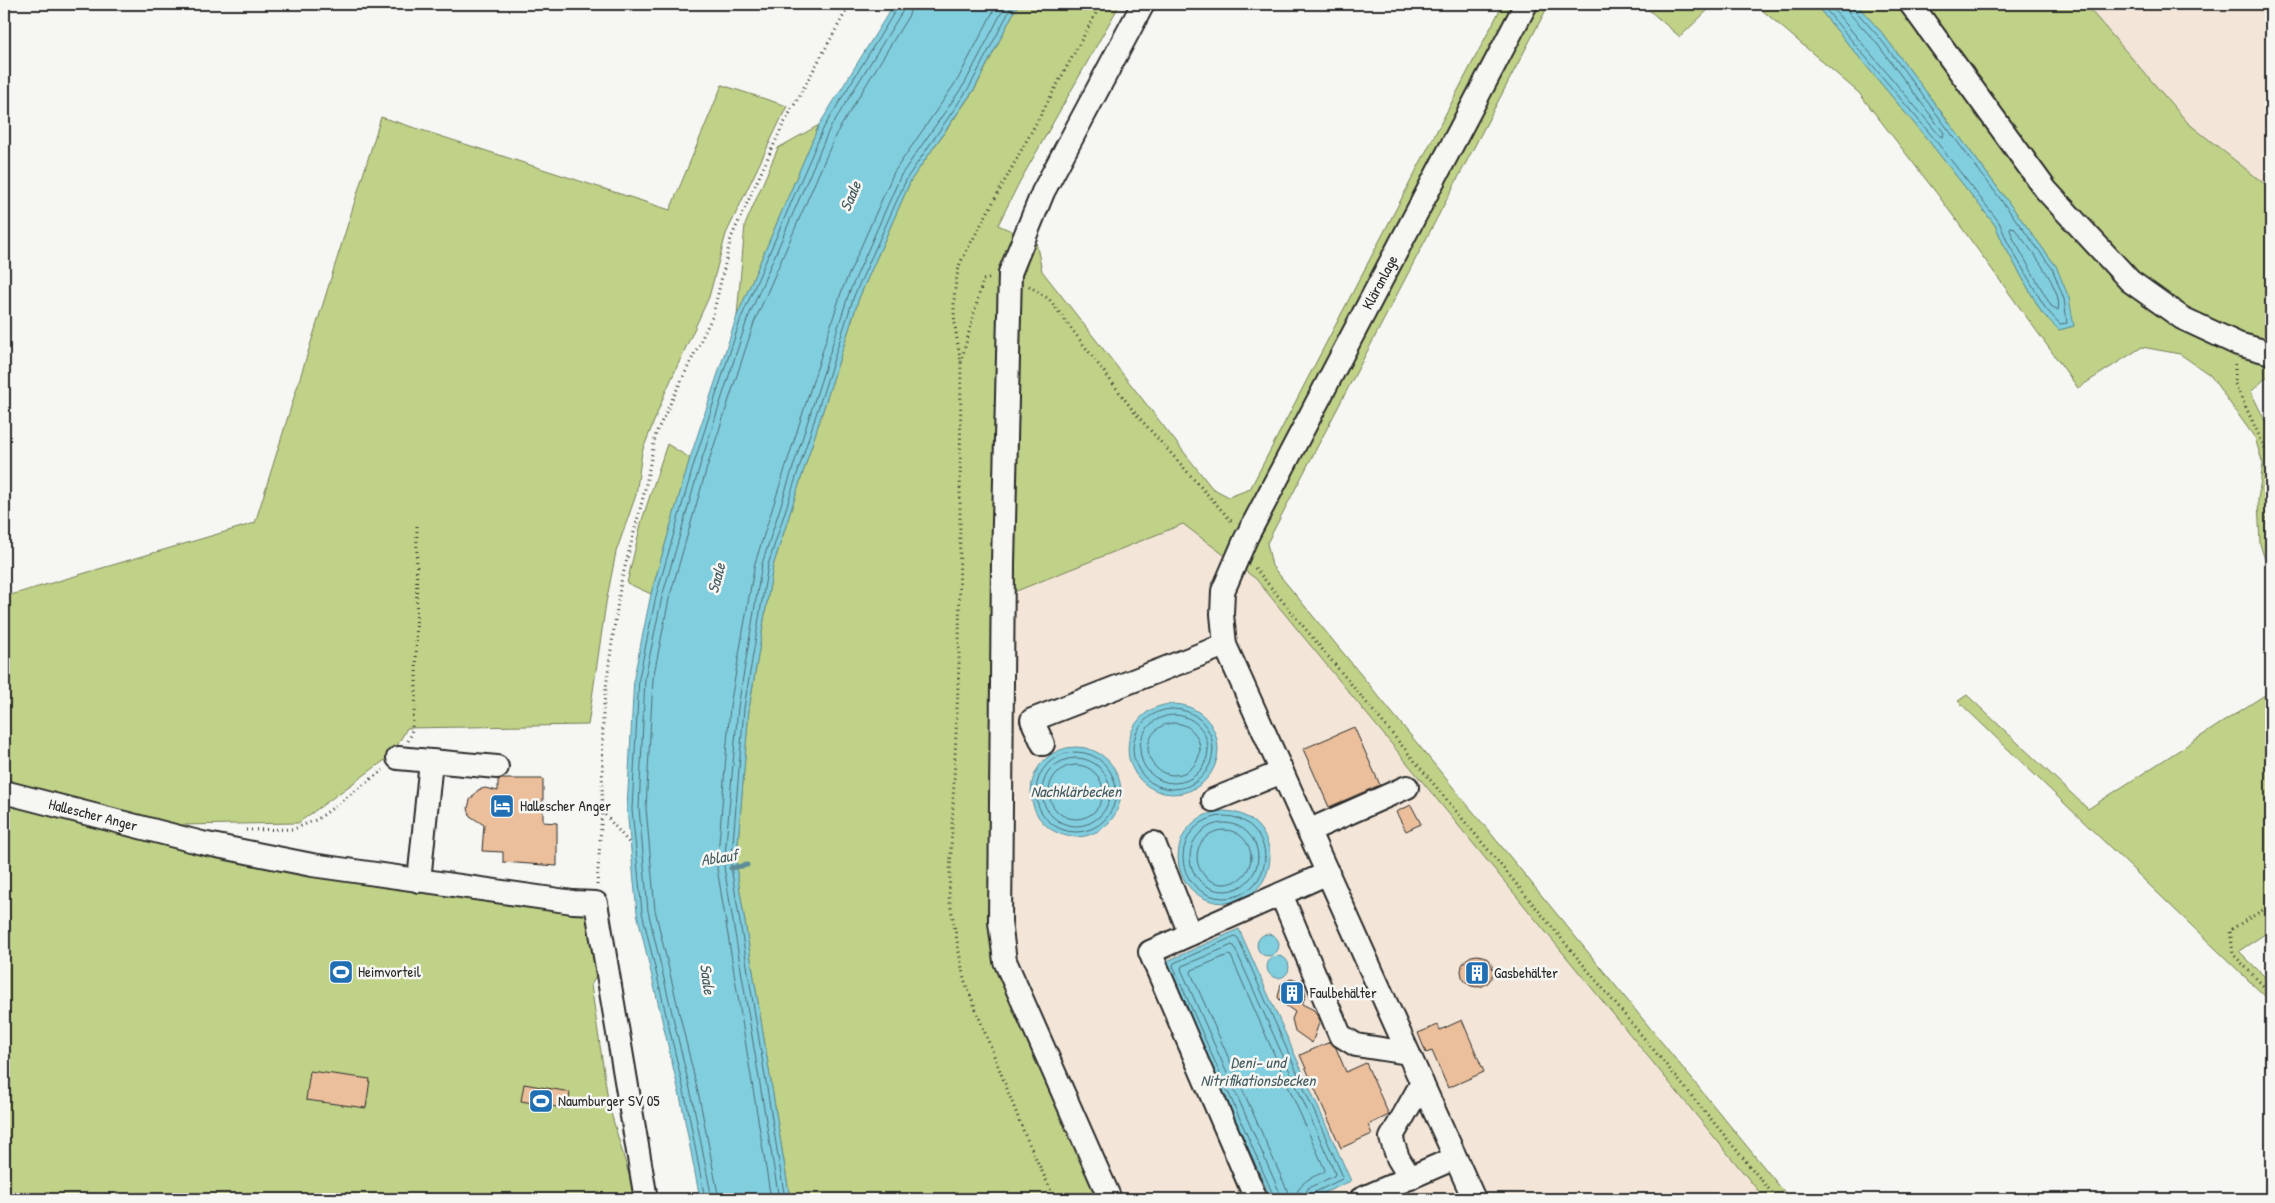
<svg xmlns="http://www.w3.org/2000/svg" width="2275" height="1203" font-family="'Patrick Hand',sans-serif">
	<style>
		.built { fill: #f3e6d8 }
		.green { fill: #bfd287; stroke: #757e59 }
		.water { fill: #81cedf; stroke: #5f8d97 }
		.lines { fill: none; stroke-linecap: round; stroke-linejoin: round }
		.shore { stroke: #4d6c73; stroke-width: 1 }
		.stream { stroke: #5f8d97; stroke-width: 5 }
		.building { fill: #ebbf9b; stroke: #2b2b2b }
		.minor-casing { stroke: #2b2b2b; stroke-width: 26 }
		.path { stroke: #2b2b2b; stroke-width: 3; stroke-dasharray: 1 4; stroke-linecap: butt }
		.minor { stroke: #f6f6f2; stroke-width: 22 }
		.labels { text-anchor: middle; stroke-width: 5; stroke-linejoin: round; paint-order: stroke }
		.street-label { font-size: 15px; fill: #2b2b2b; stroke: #f6f6f2 }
		.poi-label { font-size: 15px; fill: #2b2b2b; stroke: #f6f6f2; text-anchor: start }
		.water-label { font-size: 16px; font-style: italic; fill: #455c61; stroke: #f6f6f2 }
	</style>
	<rect width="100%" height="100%" fill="#f6f6f2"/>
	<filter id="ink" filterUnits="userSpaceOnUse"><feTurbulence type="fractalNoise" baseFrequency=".02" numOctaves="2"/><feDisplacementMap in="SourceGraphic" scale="10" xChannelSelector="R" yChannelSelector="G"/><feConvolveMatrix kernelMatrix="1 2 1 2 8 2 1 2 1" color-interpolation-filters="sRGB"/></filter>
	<g filter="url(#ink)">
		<g class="built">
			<polygon points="2085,4 2271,4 2271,189 2188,123"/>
			<polygon points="1183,523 1256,579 1765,1199 1123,1199 1011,946 1014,592"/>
		</g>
		<g class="green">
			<polygon points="1018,4 1120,4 1019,183 998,225 1036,242 1042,271 1212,488 1229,497 1250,489 1503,4 1549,4 1267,543 1272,566 1790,1199 1765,1199 1256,579 1183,524 1014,592 1011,946 1123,1199 790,1199 736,867 749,709 773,566 859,298 911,180 975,89"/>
			<polygon points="1642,4 1714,4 1680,37"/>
			<polygon points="1755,4 1815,4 1928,140 1995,225 2004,245 2042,313 2059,330 2074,326 2056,266 1883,34 1856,4 2085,4 2188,123 2271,189 2271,373 2251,392 2271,433 2271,579 2260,544 2258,500 2263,464 2255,438 2210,375 2180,354 2142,347 2078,388 1938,195 1859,93"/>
			<polygon points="722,85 787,106 726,234 709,297 665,393 642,452 636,495 616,552 606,603 588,725 407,728 392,755 298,823 181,825 174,844 588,914 599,972 591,985 609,1106 636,1199 4,1199 4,597 255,523 381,117 670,210"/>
			<polygon points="819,125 737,316 745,225 778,148"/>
			<polygon points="667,444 690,458 651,594 627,583 642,520"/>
			<polygon points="2271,691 2271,930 2239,951 2271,983 2271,1002 1958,701 1967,695 2088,809"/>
		</g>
		<g class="water">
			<polygon points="894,4 1018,4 975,88 911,180 859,298 773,566 749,709 736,867 790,1199 700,1199 682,1105 637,913 627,809 634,677 651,594 690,458 737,316 819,125"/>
			<polygon points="1815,4 1856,4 1883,34 2056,266 2069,298 2074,326 2059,330 2042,313 2004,245 1995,225 1928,140"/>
			<circle cx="1173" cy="749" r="45"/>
			<circle cx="1076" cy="792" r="45"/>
			<circle cx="1224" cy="857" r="46"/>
			<polygon points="1239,929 1351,1181 1310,1199 1271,1199 1165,962"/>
			<circle cx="1268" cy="945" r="11"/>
			<circle cx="1278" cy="967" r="11"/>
		</g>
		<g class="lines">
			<g class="shore">
				<polyline points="1821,4 1932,136 1999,222 2008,243 2046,309 2060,324 2067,323 2064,299 2052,268 1879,37 1854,9 1853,4"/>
				<polyline points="1829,4 1940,136 1943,137 1944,133 1875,41 1849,13 1847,4"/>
				<path d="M2011,227L2014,228C2027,245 2064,289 2058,310L2051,306L2014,240L2010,230Z"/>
				<circle cx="1173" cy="749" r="40"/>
				<circle cx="1174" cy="749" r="34"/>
				<circle cx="1174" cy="749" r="26"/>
				<circle cx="1076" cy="792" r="40"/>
				<circle cx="1076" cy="792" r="34"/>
				<circle cx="1076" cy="792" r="27"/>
				<circle cx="1224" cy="857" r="41"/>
				<circle cx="1224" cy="857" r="34"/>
				<circle cx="1224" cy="857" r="27"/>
				<polyline points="705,1199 687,1104 642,912 632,809 639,678 656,596 695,460 741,318 824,127 897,8 898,4"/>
				<polyline points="712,1199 693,1102 648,911 639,808 645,678 662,597 701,462 747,320 829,130 902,12 904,4"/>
				<polyline points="719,1199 700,1101 655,910 646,808 653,679 669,599 708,464 754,323 836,134 909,15 912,4"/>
				<polyline points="771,1199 717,868 730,706 755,563 842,290 894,172 958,79 997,4"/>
				<polyline points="779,1199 724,867 738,707 762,564 849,293 901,175 965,83 1006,4"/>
				<polyline points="785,1199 731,867 744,708 768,565 854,296 907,178 970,86 1013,4"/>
				<polyline points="1275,1199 1173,966 1174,963 1235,936 1238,938 1343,1177 1342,1179 1313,1193 1310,1199"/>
				<polyline points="1281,1199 1280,1193 1181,969 1182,966 1232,945 1234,946 1335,1173 1334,1176 1308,1188 1304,1199"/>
				<path d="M1289,1199L1287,1190L1191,973L1192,970L1228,955L1231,956L1325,1170L1324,1172C1311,1178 1297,1182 1296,1199"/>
			</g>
			<polyline class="stream" points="731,868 747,865"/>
		</g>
		<g class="building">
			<polygon points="1354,727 1380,785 1329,807 1303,749"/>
			<polygon points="502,779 543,779 543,822 557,823 557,866 503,862 503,852 482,851 484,825 470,816 468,808 470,800 478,790 485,788 498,791 498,780"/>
			<polygon points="1411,805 1421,824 1406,831 1396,812"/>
			<circle cx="1477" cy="971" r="16"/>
			<polygon points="1291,979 1300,982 1303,985 1306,995 1302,1004 1314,1010 1319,1019 1319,1023 1312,1043 1295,1031 1292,1019 1295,1012 1281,1002 1278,997 1281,984"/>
			<polygon points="1462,1020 1484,1072 1448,1088 1432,1051 1426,1053 1418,1033 1438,1025 1440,1030"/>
			<polygon points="1330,1042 1336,1048 1346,1072 1366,1063 1389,1115 1368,1125 1372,1134 1341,1148 1300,1055"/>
			<polygon points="310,1071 370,1079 366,1108 306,1100"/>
			<polygon points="524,1084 570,1092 568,1109 521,1101"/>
		</g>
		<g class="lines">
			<defs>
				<g id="minor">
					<polyline points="1911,4 2046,190 2130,281 2182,318 2238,344 2271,353"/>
					<polyline points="1043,744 1032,720 1225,645"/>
					<polyline points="398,758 431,761 419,881"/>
					<polyline points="431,761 497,767"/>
					<path id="s1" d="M4,792L202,843L312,865L573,902L596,903L646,1199"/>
					<polyline points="1213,800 1282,772"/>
					<polyline points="1308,831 1407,787"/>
					<polyline points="1154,843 1190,934"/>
					<polyline points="1281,894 1340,1035 1356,1045 1408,1053"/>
					<polyline points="1410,1178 1398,1158 1391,1138 1422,1083"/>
					<polyline points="1110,1199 1005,961 1000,922 1003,563 1010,273 1043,192 1143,4"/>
					<polyline points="1256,1199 1150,952 1328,873"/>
					<polyline points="1361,1199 1455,1158"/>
					<path id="s2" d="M1474,1199L1225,645L1222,614L1223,591L1246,538L1526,4"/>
				</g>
			</defs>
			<use href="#minor" class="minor-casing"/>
			<g class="path">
				<polyline points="1029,286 1049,299 1135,413 1233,523"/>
				<polyline points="961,362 983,280 992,278"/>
				<polyline points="2235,364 2235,384 2271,461"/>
				<polyline points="2271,463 2267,528 2271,558"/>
				<polyline points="1255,568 1777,1199"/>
				<polyline points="408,741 411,735 416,697 417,524"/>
				<polyline points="602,811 630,844"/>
				<polyline points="246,830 294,829 318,819 383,770"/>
				<polyline points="597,885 602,811 603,711 612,642 621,582 644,494 656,433 713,315 731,238 782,127 850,4"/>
				<polyline points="2271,905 2230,930 2233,954 2271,994"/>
				<path d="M1055,1199L1025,1135L964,979L949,897L959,663L961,362C954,324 950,302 960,263L1101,4"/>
			</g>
			<use href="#minor" class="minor"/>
		</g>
	</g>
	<defs>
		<symbol id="hotel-square" viewBox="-11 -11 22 22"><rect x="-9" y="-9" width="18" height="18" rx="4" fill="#1f6fb2" stroke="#f6f6f2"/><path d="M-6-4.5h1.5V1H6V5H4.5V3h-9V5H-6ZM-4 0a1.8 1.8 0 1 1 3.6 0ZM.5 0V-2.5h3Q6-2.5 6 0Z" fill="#fff"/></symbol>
		<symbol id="stadium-square" viewBox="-11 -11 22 22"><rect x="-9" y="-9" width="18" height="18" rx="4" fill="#1f6fb2" stroke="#f6f6f2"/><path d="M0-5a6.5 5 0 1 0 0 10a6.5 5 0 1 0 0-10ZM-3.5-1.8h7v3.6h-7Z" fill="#fff"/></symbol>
		<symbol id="building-square" viewBox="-11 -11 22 22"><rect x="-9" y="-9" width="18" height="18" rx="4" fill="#1f6fb2" stroke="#f6f6f2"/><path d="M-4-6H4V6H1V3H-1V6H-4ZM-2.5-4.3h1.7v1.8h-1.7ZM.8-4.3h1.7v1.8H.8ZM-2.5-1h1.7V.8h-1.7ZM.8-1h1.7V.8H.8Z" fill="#fff"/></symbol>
	</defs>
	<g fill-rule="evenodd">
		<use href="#hotel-square" x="488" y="792" width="28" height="28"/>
		<use href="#stadium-square" x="327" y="958" width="28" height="28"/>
		<use href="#building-square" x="1463" y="959" width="28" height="28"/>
		<use href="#building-square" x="1278" y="979" width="28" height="28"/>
		<use href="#stadium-square" x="527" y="1087" width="28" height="28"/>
	</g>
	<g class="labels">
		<g class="street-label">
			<text dy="5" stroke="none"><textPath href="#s2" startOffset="1008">Kläranlage</textPath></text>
			<text dy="5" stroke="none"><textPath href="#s1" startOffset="92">Hallescher Anger</textPath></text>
		</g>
		<g class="poi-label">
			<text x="520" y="811">Hallescher Anger</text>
			<text x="358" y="977">Heimvorteil</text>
			<text x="1494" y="978">Gasbehälter</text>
			<text x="1310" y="998">Faulbehälter</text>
			<text x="558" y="1106">Naumburger SV 05</text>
		</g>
		<g class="water-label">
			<text transform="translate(850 196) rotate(-67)" y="6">Saale</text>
			<text transform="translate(716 578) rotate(-75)" y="6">Saale</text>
			<text x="1076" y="797">Nachklärbecken</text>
			<text transform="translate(719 857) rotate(-9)" y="6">Ablauf</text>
			<text transform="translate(708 979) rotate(82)" y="6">Saale</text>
			<text x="1258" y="1068">Deni- und<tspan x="1258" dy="18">Nitrifikationsbecken</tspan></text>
		</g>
	</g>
	<rect width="2275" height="1203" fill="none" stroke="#f6f6f2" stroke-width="20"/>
	<rect x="10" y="10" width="2255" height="1183" fill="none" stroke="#2b2b2b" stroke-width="2" filter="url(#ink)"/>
</svg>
